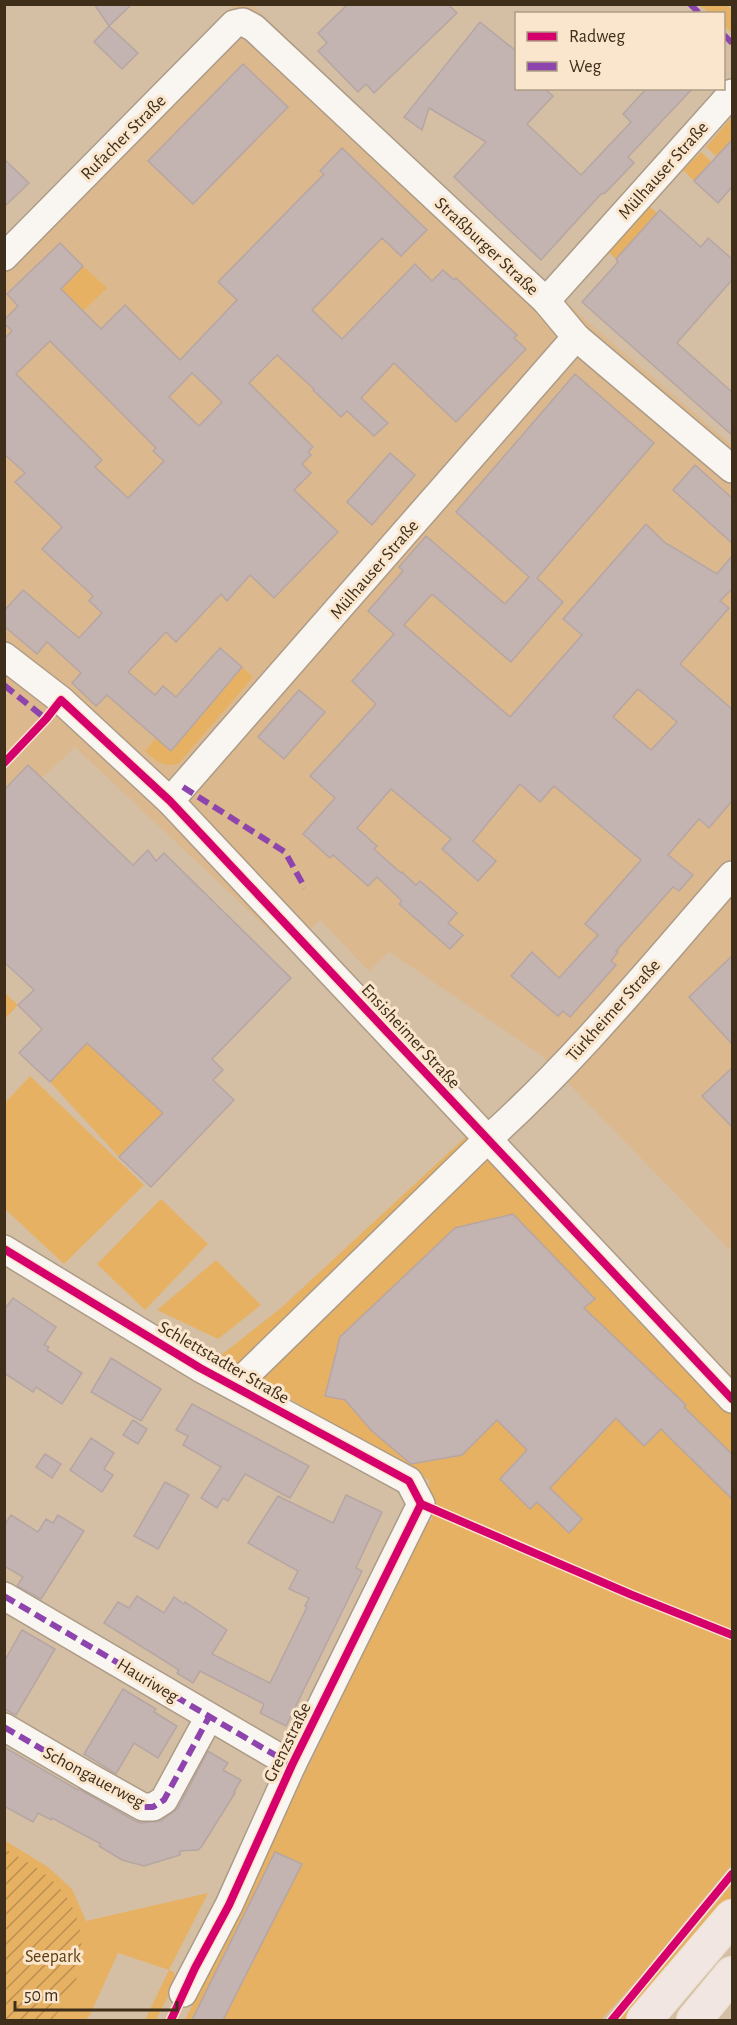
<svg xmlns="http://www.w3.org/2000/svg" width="737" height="2025" font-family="'Alegreya Sans',sans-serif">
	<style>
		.built { fill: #dcb88e }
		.green { fill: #e6b163 }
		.garden { fill: url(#garden-furrows) }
		.building { fill: #c3b3b1; stroke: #b6a6a3; stroke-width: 1.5; fill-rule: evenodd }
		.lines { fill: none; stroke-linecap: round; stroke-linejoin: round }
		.minor-casing { stroke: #ac9b86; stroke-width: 30 }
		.major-casing { stroke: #ece2d6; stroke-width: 36 }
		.minor { stroke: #f9f5f1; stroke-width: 27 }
		.major { stroke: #f2e6e3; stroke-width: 33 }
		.quiet { stroke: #8e44ad; stroke-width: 6; stroke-dasharray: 12 6; stroke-linecap: butt }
		.cycleway-casing { stroke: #fae5cd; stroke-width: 11 }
		.cycleway { stroke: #d6006c; stroke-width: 8 }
		.labels { text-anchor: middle; stroke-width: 6; stroke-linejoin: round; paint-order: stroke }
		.street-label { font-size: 18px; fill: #3e2e1a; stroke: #fae5cd }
		.park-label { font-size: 18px; fill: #5e3d0e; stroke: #fae5cd }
	</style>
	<defs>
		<pattern id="garden-furrows" width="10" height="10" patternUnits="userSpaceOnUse" patternTransform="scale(1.5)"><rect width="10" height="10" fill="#e6b163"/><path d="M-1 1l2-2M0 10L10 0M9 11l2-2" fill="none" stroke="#bc9051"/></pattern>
	</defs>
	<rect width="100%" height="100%" fill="#d5bfa4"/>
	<polygon class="built" points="235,5 252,5 588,322 732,445 732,1252 540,1054 389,952 369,971 320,920 289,949 75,747 42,778 28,765 5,792 5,238"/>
	<g class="green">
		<polygon points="699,5 727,5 732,10 732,33 724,26 724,14 710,13"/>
		<polygon points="732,117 732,140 717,157 706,147"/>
		<polygon points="701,152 712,162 694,181 683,170"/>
		<polygon points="649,206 657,213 616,259 608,252"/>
		<polygon points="83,266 107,288 46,346 25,326"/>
		<path d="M242,667L253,677L179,763C165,769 155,760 145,751L156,738L171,751Z"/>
		<polygon points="5,993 18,1005 5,1019"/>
		<polygon points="87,1043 163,1113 119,1157 50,1082"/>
		<polygon points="30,1076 144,1185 64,1264 5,1209 5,1103"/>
		<polygon points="486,1118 732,1377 732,1864 638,1979 601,2020 185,2020 427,1523 432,1520 429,1480 382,1455 220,1356 282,1307"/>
		<polygon points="161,1199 208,1244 145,1310 97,1264"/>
		<polygon points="216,1260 261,1305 218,1339 157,1310"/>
		<polygon points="4,1840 48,1867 72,1889 86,1921 208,1893 169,1970 174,1972 176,1981 156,2020 145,2020 169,1970 118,1953 90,2015 85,2020 5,2020"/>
		<polygon points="732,1884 732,1899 631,2020 619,2020"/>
	</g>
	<path class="garden" d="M5,1849C22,1859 40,1868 55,1883C93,1921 89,1983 51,2020H5L4,1959L7,1948L4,1938Z"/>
	<g class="building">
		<polygon points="94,4 132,4 109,26"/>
		<polygon points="348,4 448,4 457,13 374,93 366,84 358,92 318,51 327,43 318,33"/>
		<polygon points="480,22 516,51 516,88 544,88 553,96 527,124 581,175 631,122 623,114 647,88 693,88 628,157 634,163 605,193 601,194 541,260 454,177 486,142 429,108 422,130 404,117"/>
		<polygon points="109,26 138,53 122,69 94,42"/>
		<polygon points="243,64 288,107 193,204 148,161"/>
		<polygon points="732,140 732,187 718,203 694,181"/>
		<path d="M342,148L427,230L401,256L382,238L312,310L342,339L415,264L432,281L443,270L454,280L456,278L517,335L514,338L526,349L456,422L394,363L361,398L388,423L374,436L347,411L341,417L313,390L314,389L277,355L249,383L313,447L308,452L311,455L302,464L311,473L294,490L338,532L274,598L250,575L227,601L221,594L176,642L166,632L128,672L155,695L163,686L176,697L220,648L242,667L171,751L107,695L96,706L72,683L81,673L47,642L37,654L4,626V611L23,590L79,638L102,613L89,601L93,596L42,549L62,527L15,482L25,473L4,454V339L12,331L4,323V320L18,306L7,294L60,243L83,266L61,289L101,329L125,305L180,360L237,300L218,282L324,174L320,171ZM50,341L156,448L153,451L164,461L128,498L95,467L102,460L16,374ZM192,373L222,402L199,426L169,397Z"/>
		<polygon points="4,159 29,183 4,207"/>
		<polygon points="660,210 701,247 708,238 732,259 732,280 677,343 732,392 732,435 582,302 618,262 616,259"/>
		<path d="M575,374L654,443L537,578L563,602L511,662L433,595H431L404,625L510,717L582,635L563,619L646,524L664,542L717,574L732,556V589L720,601L729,608L680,664L732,709V801L709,828L699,819L668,855L693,875L679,891L673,887L616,951L618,952L611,961L616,965L570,1017L563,1011L558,1016L511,976L532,952L559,978L598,935L585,924L641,860L554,786L540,802L520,784L473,841L496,861L478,881L442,849L451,839L391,789L357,828L377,846L374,849L401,873L402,872L416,885L420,881L457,913L448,923L463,935L450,949L399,904L402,901L377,877L368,886L333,855L330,858L303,834L335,798L310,776L376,704L352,681L394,634L368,611L403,571L399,567L426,536L505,604L529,577L456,512ZM638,689L677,722L651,750L613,717Z"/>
		<polygon points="390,453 415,475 372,525 347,502"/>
		<polygon points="695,465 732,498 732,543 673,490"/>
		<polygon points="299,690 325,712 284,759 258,737"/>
		<polygon points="28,765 133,865 148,850 156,861 164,853 291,978 212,1059 223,1070 213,1080 234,1100 151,1187 119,1157 163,1113 87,1043 50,1082 19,1053 42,1029 18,1005 34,990 4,962 4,790"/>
		<polygon points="732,956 732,1044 689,997"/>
		<polygon points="732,1068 732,1127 702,1096"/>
		<polygon points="513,1214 595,1299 584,1308 686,1405 684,1407 732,1454 732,1499 661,1429 644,1446 616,1418 550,1488 582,1519 569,1533 537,1502 530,1509 500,1479 527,1450 497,1420 462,1455 411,1464 372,1431 345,1400 325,1396 340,1337 455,1228"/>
		<polygon points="13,1298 56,1327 44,1345 49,1347 47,1350 82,1373 62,1404 36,1387 33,1392 4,1373 4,1310"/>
		<polygon points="111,1358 161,1389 141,1421 91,1392"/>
		<polygon points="192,1404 309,1466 290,1498 245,1474 228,1501 223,1498 217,1508 201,1498 221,1467 183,1445 188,1436 176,1430"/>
		<polygon points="133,1420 147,1429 138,1444 123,1435"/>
		<polygon points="91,1438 114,1453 104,1469 113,1475 102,1492 70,1470"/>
		<polygon points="45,1454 61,1464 52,1478 36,1467"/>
		<polygon points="165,1482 189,1495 158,1549 134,1536"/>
		<polygon points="346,1495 382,1512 356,1568 362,1571 286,1726 260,1713 264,1704 200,1671 193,1683 177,1673 179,1670 104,1623 118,1602 129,1608 137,1596 164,1613 174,1597 184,1604 185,1602 227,1630 212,1654 270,1683 307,1607 305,1606 309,1598 289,1589 298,1571 248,1543 278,1496 333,1523"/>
		<polygon points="11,1515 38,1532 46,1519 53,1523 58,1515 84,1531 41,1599 17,1586 23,1577 4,1566 4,1526"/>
		<polygon points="22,1630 55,1649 16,1715 4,1709 4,1662"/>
		<polygon points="123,1689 156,1709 154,1712 177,1726 158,1758 134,1743 116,1774 84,1754"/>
		<polygon points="4,1747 78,1790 79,1789 135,1821 142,1823 161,1821 178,1808 208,1751 228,1763 223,1770 241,1780 234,1792 235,1793 202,1846 198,1850 180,1851 180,1855 144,1866 122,1860 99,1846 101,1844 52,1818 51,1820 38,1813 33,1822 4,1806"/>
		<polygon points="275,1852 302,1864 223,2020 192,2020"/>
	</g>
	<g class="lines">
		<defs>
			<g id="minor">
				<polyline points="4,257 234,24 243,22 254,28 546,301 576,337 732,469"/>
				<polyline points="546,301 732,93"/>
				<polyline points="4,656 61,700 170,801 732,1399"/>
				<polyline points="170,801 576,337"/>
				<polyline points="4,1249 200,1368 409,1481 421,1504 292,1765 229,1905 183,1993"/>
				<path d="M235,1386L488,1139C577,1059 653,965 732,875"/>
				<polyline points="4,1596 292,1765"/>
				<polyline points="4,1727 91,1778 143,1807 153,1807 164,1800 209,1717"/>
			</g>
			<g id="major">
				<polyline points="644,2020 732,1917"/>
				<polyline points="694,2020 732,1974"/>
			</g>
		</defs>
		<use href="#minor" class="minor-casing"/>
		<use href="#major" class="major-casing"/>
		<use href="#minor" class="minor"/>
		<use href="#major" class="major"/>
		<g class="quiet">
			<polyline points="690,4 700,14"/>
			<polyline points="724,35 732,43"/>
			<polyline points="4,685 46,719"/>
			<polyline points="183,787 285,852 305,888"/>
			<polyline points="4,1596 292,1765"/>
			<polyline points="4,1727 91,1778 143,1807 153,1807 164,1800 209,1717"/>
		</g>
		<defs>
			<g id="cycleway">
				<polyline points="4,763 46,719 61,700 170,801 732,1399"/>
				<polyline points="4,1249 200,1368 409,1481 421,1504"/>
				<polyline points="421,1504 632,1595 732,1635"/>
				<polyline points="171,2020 195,1968 229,1905 292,1765 421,1504"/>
				<polyline points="612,2020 732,1874"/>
			</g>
		</defs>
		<use href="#cycleway" class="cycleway-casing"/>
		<use href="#cycleway" class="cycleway"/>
	</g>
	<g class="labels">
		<g class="street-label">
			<text transform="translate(123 137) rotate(-45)" y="6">Rufacher Straße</text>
			<text transform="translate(663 170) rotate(-48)" y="6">Mülhauser Straße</text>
			<text transform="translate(487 246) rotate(43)" y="6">Straßburger Straße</text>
			<text transform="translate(374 569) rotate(-49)" y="6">Mülhauser Straße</text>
			<text transform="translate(613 1010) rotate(-48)" y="6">Türkheimer Straße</text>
			<text transform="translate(411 1036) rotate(47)" y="6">Ensisheimer Straße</text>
			<text transform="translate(224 1362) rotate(30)" y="6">Schlettstadter Straße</text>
			<text transform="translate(148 1680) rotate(31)" y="6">Hauriweg</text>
			<text transform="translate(287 1742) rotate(-64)" y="6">Grenzstraße</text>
			<text transform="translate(94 1777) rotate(28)" y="6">Schongauerweg</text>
		</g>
		<g class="park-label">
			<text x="53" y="1962">Seepark</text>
		</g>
	</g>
	<rect width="737" height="2025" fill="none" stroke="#3e2e1a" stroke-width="12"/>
	<rect x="515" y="12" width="210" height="78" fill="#fae5cd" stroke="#af9c85" stroke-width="1.5"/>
	<rect x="527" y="32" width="30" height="9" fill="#d6006c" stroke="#af9c85" stroke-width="1.5"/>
	<text x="569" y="42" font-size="18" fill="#3e2e1a">Radweg</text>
	<rect x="527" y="62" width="30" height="9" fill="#8e44ad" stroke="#af9c85" stroke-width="1.5"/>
	<text x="569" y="72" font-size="18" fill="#3e2e1a">Weg</text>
	<path d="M15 2001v9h162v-9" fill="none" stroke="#3e2e1a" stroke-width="3"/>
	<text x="24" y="2001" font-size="18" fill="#3e2e1a" stroke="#fae5cd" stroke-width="4.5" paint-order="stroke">50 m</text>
</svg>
